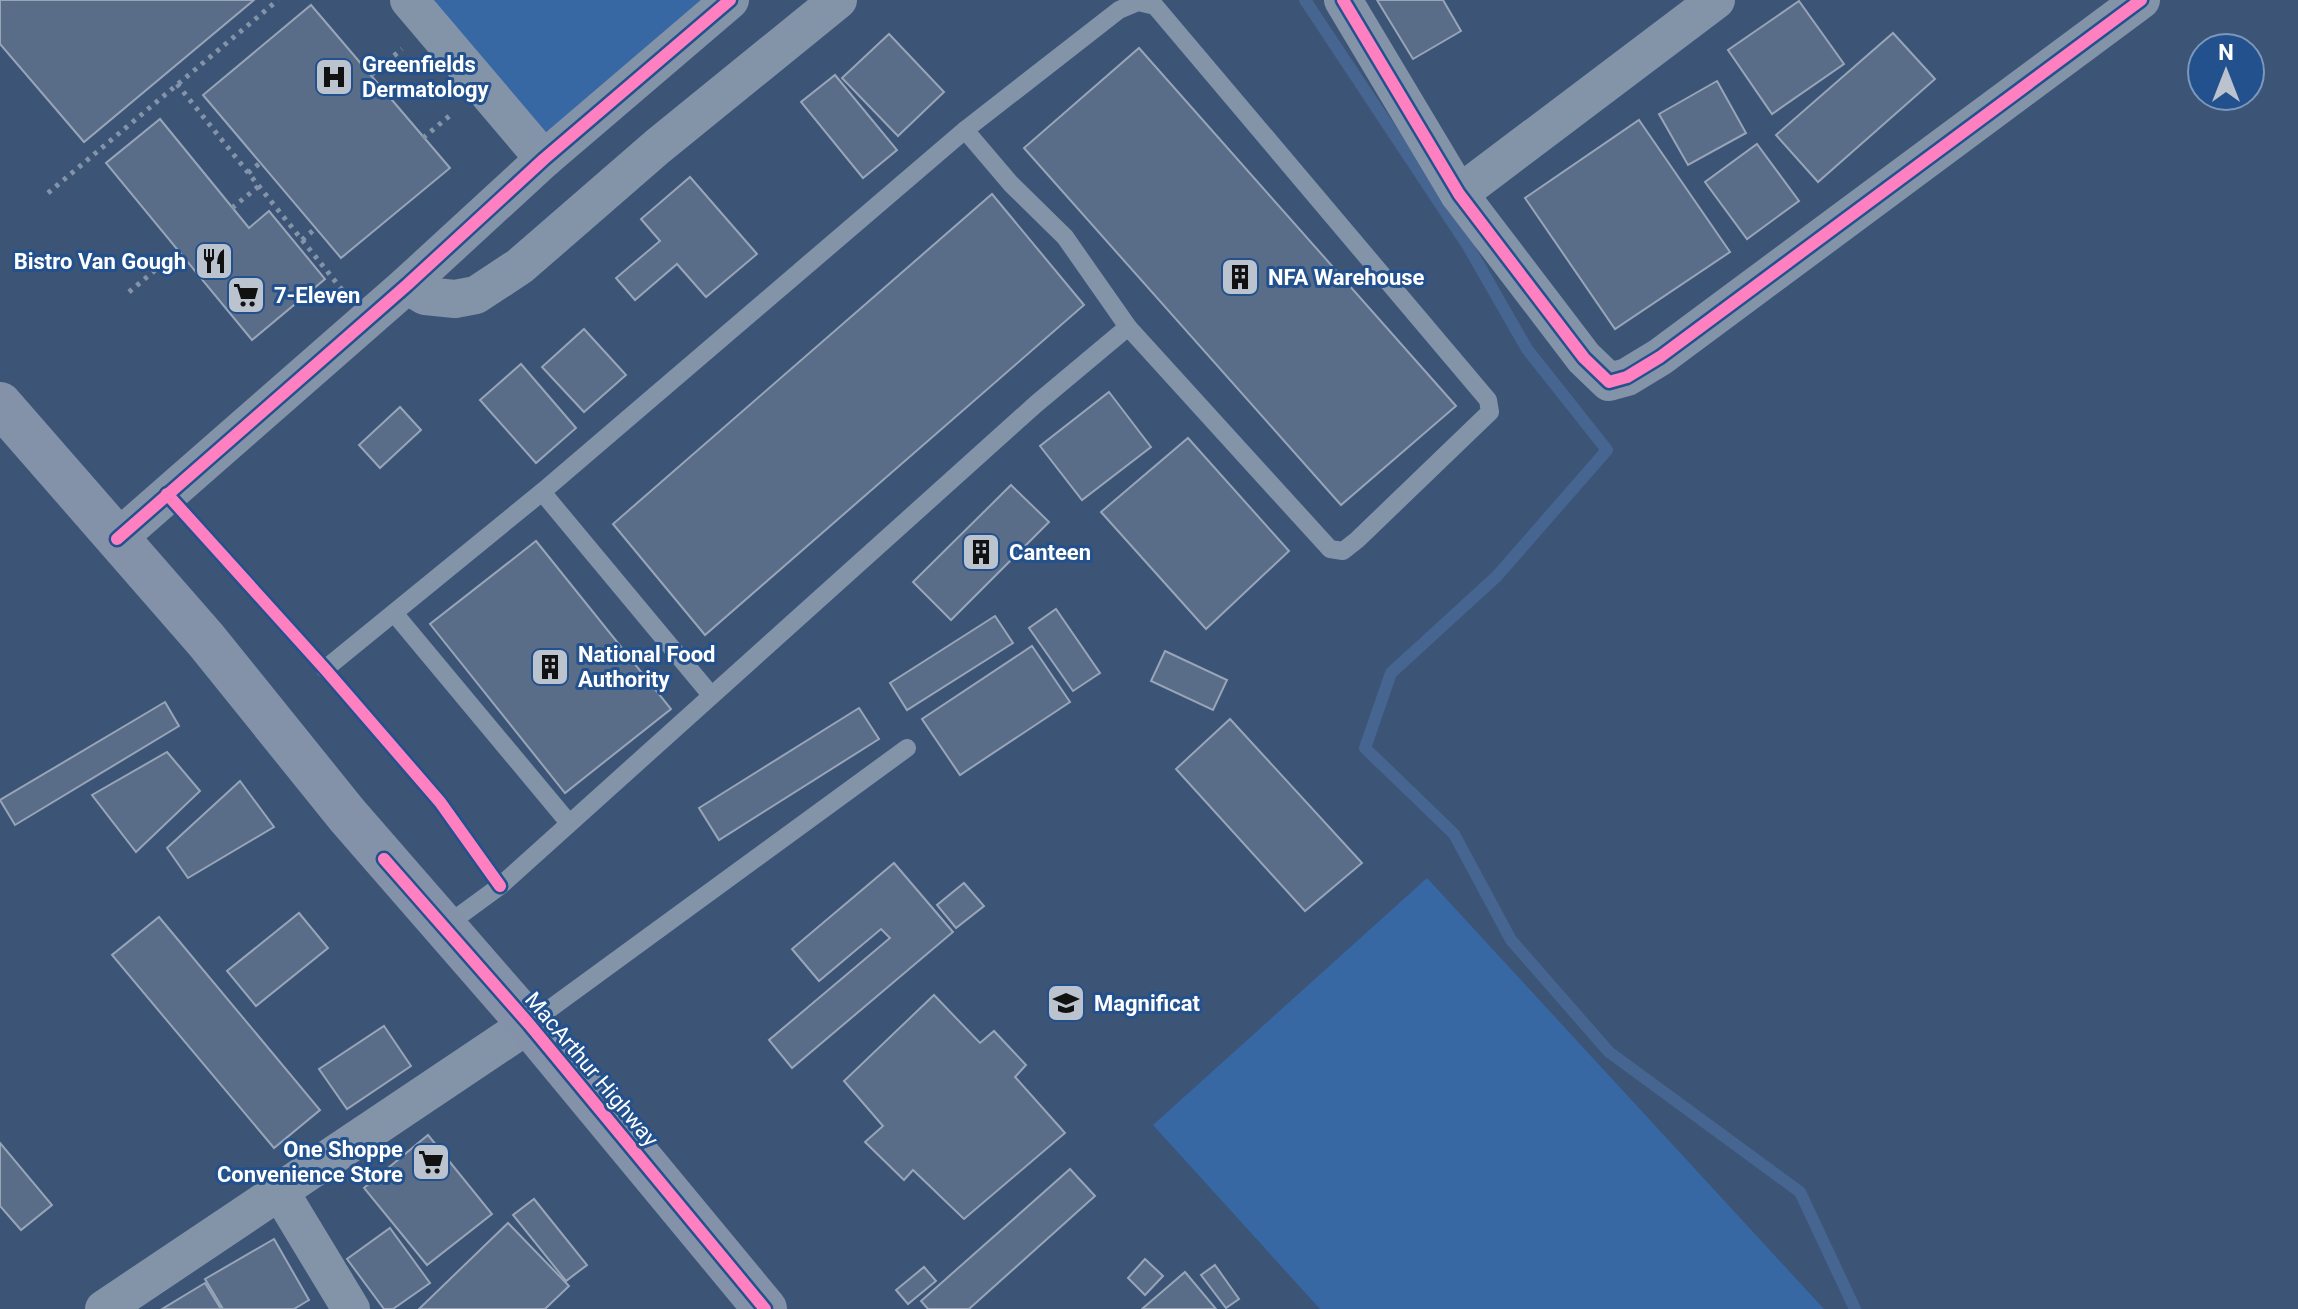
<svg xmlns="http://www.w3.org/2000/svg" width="2298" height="1309" font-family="Roboto,sans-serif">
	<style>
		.green { fill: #3868a4 }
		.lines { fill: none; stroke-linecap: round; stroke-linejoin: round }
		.stream { stroke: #466590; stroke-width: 12 }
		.building { fill: #596d88; stroke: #98a5b8; stroke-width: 2 }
		.path { stroke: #8394a9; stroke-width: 5; stroke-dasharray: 4 6; stroke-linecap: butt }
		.service { stroke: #8394a9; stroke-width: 18 }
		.minor { stroke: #8394a9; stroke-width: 38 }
		.trunk { stroke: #8392a9; stroke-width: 44 }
		.cycleway-casing { stroke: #23518e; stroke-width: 17 }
		.cycleway { stroke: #ff80c0; stroke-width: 12 }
		.labels { text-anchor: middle; stroke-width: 6; stroke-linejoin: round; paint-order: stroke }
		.poi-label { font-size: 22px; font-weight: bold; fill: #fff; stroke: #23518e; text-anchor: start }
		.street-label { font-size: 22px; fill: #fff; stroke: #23518e }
	</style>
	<rect width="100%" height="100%" fill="#3c5476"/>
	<g class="green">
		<polygon points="409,0 730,0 544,159"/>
		<polygon points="1427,878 1824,1309 1320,1309 1153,1125"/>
	</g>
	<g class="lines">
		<polyline class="stream" points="1305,0 1468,246 1527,349 1607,450 1497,576 1391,673 1365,748 1454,834 1511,940 1609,1052 1800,1192 1855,1309"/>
	</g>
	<g class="building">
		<polygon points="0,0 254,0 84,142 0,44"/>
		<polygon points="1377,0 1443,0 1461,31 1413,59"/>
		<polygon points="1799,1 1844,64 1772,114 1728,50"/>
		<polygon points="311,5 450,168 341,258 203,95"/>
		<polygon points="1893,33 1935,79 1818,182 1776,135"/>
		<polygon points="889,34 944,92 898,136 842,78"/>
		<polygon points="1139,48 1456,406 1341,505 1024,148"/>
		<polygon points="835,75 897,150 863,178 801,102"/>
		<polygon points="1717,81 1746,133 1688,165 1659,114"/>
		<polygon points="160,119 249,228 269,211 325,279 252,340 106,163"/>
		<polygon points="1639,120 1730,252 1615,329 1525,198"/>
		<polygon points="1757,144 1799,201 1747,239 1705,182"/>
		<polygon points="690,177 757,254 706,297 677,264 635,300 616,278 660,241 641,219"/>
		<polygon points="992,194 1084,305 705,635 613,524"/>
		<polygon points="584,329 626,375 584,412 542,367"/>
		<polygon points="521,364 576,428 536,463 480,400"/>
		<polygon points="1109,392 1151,447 1082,500 1040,446"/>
		<polygon points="400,407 421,430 380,468 359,445"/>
		<polygon points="1188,438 1289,551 1206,629 1101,512"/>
		<polygon points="1011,485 1049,522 951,620 913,582"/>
		<polygon points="536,541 671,709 565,793 430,624"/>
		<polygon points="1056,609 1100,673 1073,691 1029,628"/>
		<polygon points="995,616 1013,643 907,710 890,683"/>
		<polygon points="1032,646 1070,702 960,775 922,719"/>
		<polygon points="1165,651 1227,680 1213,710 1151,681"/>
		<polygon points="165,702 179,726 15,825 0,800"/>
		<polygon points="859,708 879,739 719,840 699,808"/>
		<polygon points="1230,719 1362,863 1305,911 1176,769"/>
		<polygon points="167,752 200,791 136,852 92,795"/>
		<polygon points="240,781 274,827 188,878 167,848"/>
		<polygon points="894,863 953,932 792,1068 769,1040 890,938 881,929 819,981 792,949"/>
		<polygon points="964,883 984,906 956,928 937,905"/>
		<polygon points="299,913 328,948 256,1006 227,971"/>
		<polygon points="159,917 320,1110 274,1148 112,955"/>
		<polygon points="934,995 980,1043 994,1031 1026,1065 1015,1077 1065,1133 964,1219 913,1170 904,1180 865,1142 883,1126 844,1081"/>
		<polygon points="384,1026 411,1066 347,1109 319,1069"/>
		<polygon points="428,1135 492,1214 427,1265 364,1188"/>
		<polygon points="0,1143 52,1205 21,1230 0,1206"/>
		<polygon points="1070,1169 1095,1196 969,1309 928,1309 921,1301"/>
		<polygon points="534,1199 587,1265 566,1281 513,1215"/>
		<polygon points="508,1223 569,1286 545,1309 419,1309"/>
		<polygon points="390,1228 430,1283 393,1309 384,1309 347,1259"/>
		<polygon points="274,1239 309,1300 294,1309 223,1309 205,1279"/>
		<polygon points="1145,1259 1163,1276 1145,1295 1128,1278"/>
		<polygon points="1215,1265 1239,1299 1226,1308 1201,1275"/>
		<polygon points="924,1267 936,1281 908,1304 896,1290"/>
		<polygon points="1185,1272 1216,1309 1142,1309"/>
		<polygon points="205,1283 221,1309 162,1309"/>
	</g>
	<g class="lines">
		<g class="path">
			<polyline points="371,75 402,49"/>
			<polyline points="177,84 343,291"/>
			<polyline points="423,138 453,113"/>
			<polyline points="248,173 260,163"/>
			<polyline points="48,193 278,0"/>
			<polyline points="232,208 259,186"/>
			<polyline points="302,240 316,228"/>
			<polyline points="129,292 178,251"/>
		</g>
		<g class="service">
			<polyline points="965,130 1119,10 1138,2 1155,6 1488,400 1490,412 1357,540 1343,551 1330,549 1128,327"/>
			<polyline points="542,492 711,695"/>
			<polyline points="394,613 569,823"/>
			<polyline points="325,669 542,492 965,130 1011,184 1065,237 1128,327 1036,404 500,886 444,927"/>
			<polyline points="529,1024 907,748"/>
		</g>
		<g class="minor">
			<polyline points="409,0 544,159"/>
			<polyline points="1343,0 1459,194 1584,358 1609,382 1627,377 1660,357 2141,0"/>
			<polyline points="1459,194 1716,0"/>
			<polyline points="407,285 425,296 455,299 476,295 520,266 657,147 838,0"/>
			<polyline points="117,539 407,285 544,159 730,0"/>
			<polyline points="279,1190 351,1309"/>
			<polyline points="104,1309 529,1024"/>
		</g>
		<polyline class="trunk" points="0,404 206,640 347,815 529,1024 765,1309"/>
		<defs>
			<g id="cycleway">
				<polyline points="1343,0 1459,194 1584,358 1609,382 1627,377 1660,357 2141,0"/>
				<polyline points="167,494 325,669 440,802 500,886"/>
				<polyline points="117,539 407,285 544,159 730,0"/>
				<polyline points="384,859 529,1024 765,1309"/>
			</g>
		</defs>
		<use href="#cycleway" class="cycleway-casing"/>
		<use href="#cycleway" class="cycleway"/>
	</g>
	<defs>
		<symbol id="hospital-square" viewBox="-11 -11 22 22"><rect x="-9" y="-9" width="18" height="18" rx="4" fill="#bbc3cf" stroke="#23518e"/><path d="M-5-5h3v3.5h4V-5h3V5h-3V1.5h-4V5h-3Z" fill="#111"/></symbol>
		<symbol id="restaurant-square" viewBox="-11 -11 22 22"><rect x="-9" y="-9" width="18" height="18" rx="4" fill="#bbc3cf" stroke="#23518e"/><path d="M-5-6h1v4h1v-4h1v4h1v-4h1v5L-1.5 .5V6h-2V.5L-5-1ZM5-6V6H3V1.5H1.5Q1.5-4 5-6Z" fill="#111"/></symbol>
		<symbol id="building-square" viewBox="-11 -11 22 22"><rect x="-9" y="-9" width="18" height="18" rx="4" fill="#bbc3cf" stroke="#23518e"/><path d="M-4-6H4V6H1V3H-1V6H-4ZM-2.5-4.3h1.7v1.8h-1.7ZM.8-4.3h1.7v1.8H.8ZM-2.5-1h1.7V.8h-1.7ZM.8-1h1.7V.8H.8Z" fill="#111"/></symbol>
		<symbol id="supermarket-square" viewBox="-11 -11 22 22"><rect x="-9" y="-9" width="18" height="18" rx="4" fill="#bbc3cf" stroke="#23518e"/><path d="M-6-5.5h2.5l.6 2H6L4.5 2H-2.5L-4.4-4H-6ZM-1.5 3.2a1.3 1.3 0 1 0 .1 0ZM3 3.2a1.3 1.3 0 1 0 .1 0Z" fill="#111"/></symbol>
		<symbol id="university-square" viewBox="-11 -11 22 22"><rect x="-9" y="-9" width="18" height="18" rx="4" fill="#bbc3cf" stroke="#23518e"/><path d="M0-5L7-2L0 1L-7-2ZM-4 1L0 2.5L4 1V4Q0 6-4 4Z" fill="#111"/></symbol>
	</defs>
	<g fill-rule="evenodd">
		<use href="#hospital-square" x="312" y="55" width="44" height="44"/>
		<use href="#restaurant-square" x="192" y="239" width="44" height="44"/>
		<use href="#building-square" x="1218" y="255" width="44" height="44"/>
		<use href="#supermarket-square" x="224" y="273" width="44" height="44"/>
		<use href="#building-square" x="959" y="530" width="44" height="44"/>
		<use href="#building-square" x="528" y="645" width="44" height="44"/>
		<use href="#university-square" x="1044" y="981" width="44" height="44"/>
		<use href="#supermarket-square" x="409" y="1140" width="44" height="44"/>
	</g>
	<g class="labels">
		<g class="poi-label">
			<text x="362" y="72">Greenfields<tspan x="362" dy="25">Dermatology</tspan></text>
			<text x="186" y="269" text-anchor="end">Bistro Van Gough</text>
			<text x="1268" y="285">NFA Warehouse</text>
			<text x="274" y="303">7-Eleven</text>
			<text x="1009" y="560">Canteen</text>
			<text x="578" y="662">National Food<tspan x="578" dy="25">Authority</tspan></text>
			<text x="1094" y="1011">Magnificat</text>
			<text x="403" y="1157" text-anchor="end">One Shoppe<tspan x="403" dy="25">Convenience Store</tspan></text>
		</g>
		<g class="street-label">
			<text transform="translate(592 1069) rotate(50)" y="8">MacArthur Highway</text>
		</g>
	</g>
	<g transform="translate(2226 72)"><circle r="38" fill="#23518e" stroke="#7b97bb" stroke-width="2"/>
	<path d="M0-6L14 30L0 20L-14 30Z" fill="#bbc3cf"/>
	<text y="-12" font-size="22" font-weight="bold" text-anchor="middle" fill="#ffffff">N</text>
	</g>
</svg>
